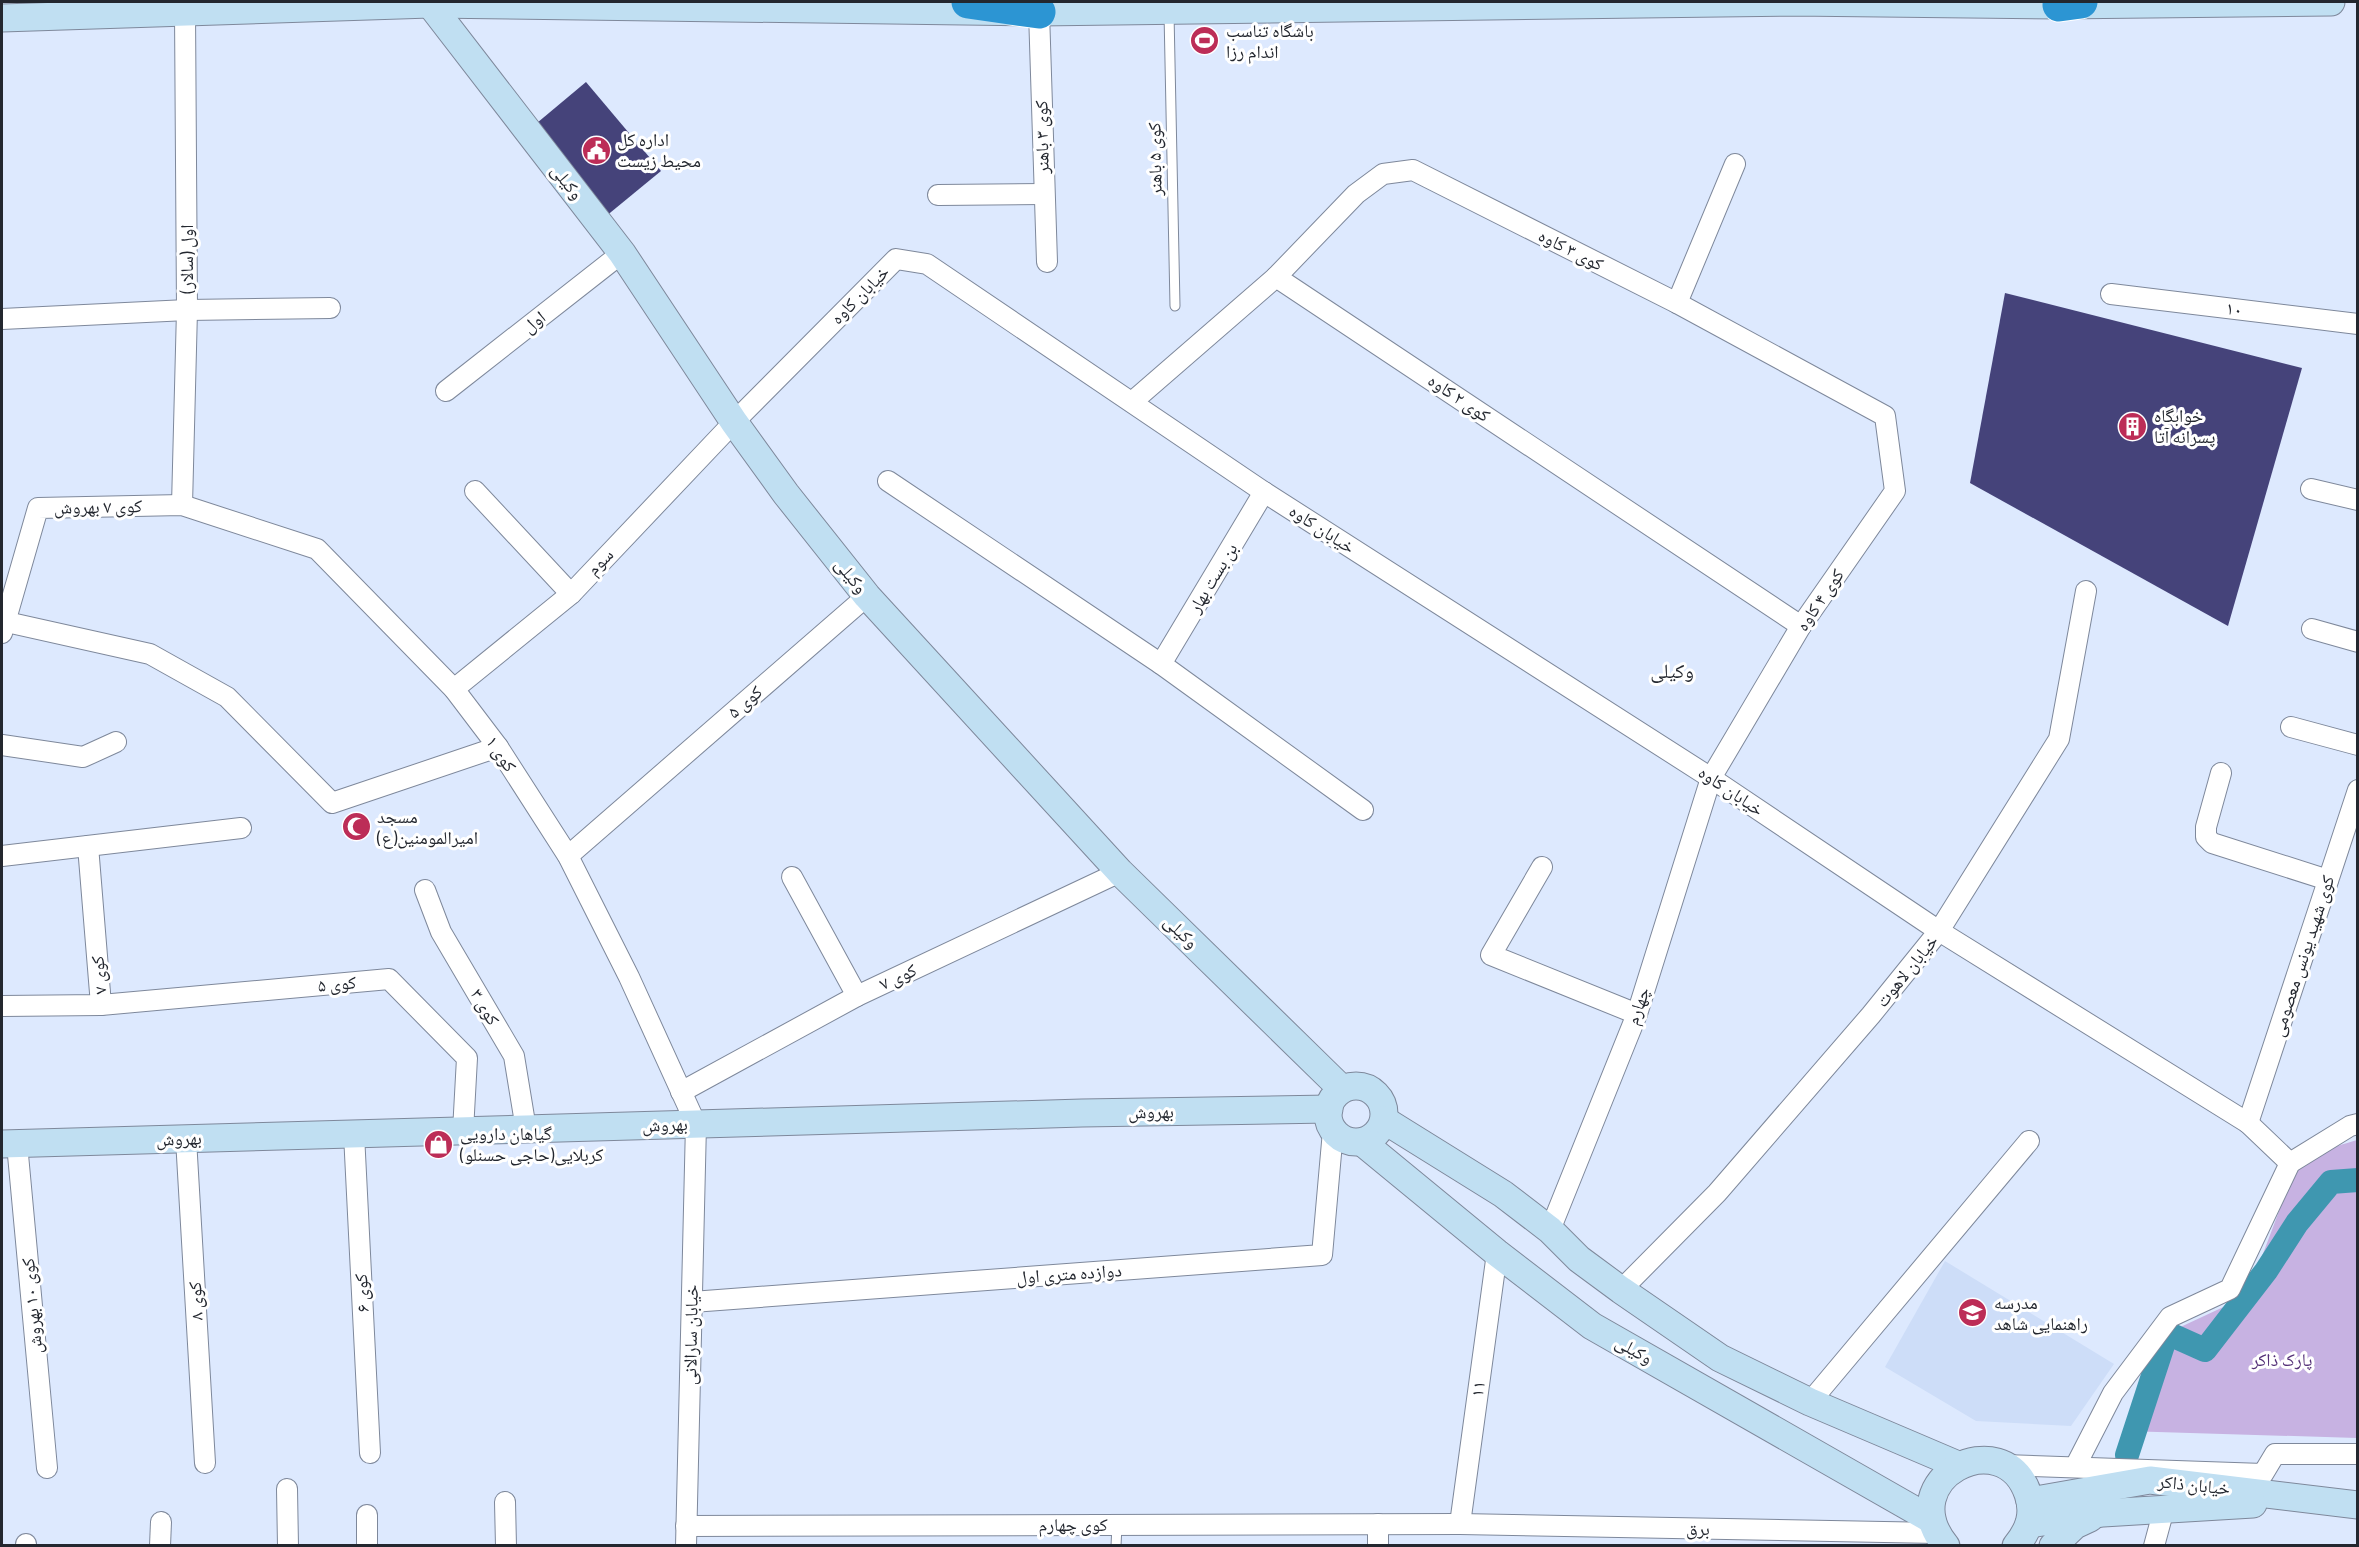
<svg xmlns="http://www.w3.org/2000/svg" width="2359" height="1547" font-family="Barlow,'Noto Naskh Arabic',sans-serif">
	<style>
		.built { fill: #cdddf8 }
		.park { fill: #c7b2e2 }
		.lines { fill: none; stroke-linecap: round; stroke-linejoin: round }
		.canal { stroke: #3f97b0; stroke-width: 24 }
		.building { fill: #45437a }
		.lane-casing { stroke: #7e889b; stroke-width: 11 }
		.street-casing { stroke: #7e889b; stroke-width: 22 }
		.secondary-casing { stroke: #7e889b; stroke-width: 29 }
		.highway-casing { stroke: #fff; stroke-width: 35 }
		.lane { stroke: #fff; stroke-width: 9 }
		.street { stroke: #fff; stroke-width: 20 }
		.secondary { stroke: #c0dff2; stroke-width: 27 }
		.highway { stroke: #2c95d3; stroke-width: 33 }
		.labels { text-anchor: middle; stroke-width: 6; stroke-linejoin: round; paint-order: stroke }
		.poi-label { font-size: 18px; fill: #23272f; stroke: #fff; text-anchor: start }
		.street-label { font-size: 18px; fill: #23272f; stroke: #fff }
		.park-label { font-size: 18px; fill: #532f77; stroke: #fff }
		.neighbourhood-label { font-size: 20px; fill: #23272f; stroke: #fff }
	</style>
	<rect width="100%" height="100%" fill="#dde9fe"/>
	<polygon class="built" points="1945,1261 2114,1364 2071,1426 1976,1421 1885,1367"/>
	<path class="park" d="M2357,1140V1438L2125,1431L2141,1378L2174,1330L2232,1303L2252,1283L2293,1174C2313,1153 2330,1148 2357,1140Z"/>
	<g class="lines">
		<polyline class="canal" points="2127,1455 2167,1333 2205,1350 2266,1271 2297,1223 2331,1182 2358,1180"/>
	</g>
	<g class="building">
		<polygon points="586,82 661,171 605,217 531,128"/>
		<polygon points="2005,293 2302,368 2228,626 1970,483"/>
	</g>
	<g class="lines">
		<defs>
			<g id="lane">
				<polyline points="1169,13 1175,306"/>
				<polyline points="1116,1546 1117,1525"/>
			</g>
			<g id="street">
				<polyline points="1039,12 1047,262"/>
				<polyline points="938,195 1044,194"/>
				<polyline points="1276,277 1356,194 1383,174 1413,170 1677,303 1885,416 1895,491 1801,626 1711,778 1637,1014 1550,1230"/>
				<polyline points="2111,294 2358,324"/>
				<polyline points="1677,303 1735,164"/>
				<polyline points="2,319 187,310 330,308"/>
				<polyline points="446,391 622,253"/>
				<polyline points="1132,402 1276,277 1801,626"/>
				<polyline points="888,481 1161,664 1363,810"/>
				<polyline points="2311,489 2358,500"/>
				<polyline points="475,491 571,594"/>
				<polyline points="182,505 187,310 185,12"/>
				<polyline points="2,621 150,654 227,697 332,803 498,747"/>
				<polyline points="2312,629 2358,642"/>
				<polyline points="2,633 38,508 182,505 317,549 454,689 498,747 568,856 629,977 696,1124 686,1546"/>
				<polyline points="1161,664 1264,492"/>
				<polyline points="454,689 571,594 734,422 896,259 927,264 1264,492 1711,778 1939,931 2248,1123 2290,1163"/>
				<polyline points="2291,727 2358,745"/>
				<polyline points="2,745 83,757 116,742"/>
				<polyline points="2221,773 2206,827 2206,837 2212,843 2328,880"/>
				<polyline points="2,856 241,828"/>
				<polyline points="568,856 867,596"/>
				<polyline points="1542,867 1491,955 1637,1014"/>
				<polyline points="792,877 857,996"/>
				<polyline points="425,890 441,932 514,1056 526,1129"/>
				<polyline points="101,1005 389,979 467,1058 463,1131"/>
				<polyline points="2,1006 101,1005 88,846"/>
				<polyline points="681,1092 857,996 1120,872"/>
				<polyline points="2248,1123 2358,790"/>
				<polyline points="354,1134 370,1453"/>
				<polyline points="186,1139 205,1463"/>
				<polyline points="17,1144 47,1468"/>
				<polyline points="1621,1290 1717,1193 1871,1015 1939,931 2059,739 2086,591"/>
				<polyline points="692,1302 1322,1255 1333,1131"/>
				<polyline points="1810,1402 2029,1141"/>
				<polyline points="2004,1465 2263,1474 2275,1454 2358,1454"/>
				<polyline points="2075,1467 2113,1393 2170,1317 2230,1289 2290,1163 2350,1126 2358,1124"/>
				<polyline points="287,1489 288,1546"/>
				<polyline points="505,1502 506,1546"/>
				<polyline points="367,1515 367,1546"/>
				<polyline points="1378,1524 1378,1546"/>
				<polyline points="1460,1524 1497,1253"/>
				<polyline points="686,1526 1460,1524 1937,1533"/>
				<polyline points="26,1546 26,1544"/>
				<polyline points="160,1546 161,1522"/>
				<polyline points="2154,1546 2164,1509"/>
			</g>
			<g id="secondary">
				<polyline points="430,4 622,253 734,422 786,494 867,596 1120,872 1342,1089"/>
				<polyline points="2,18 430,4 1039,12 1793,2 2059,5 2331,2"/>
				<circle cx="1356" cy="1114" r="28"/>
				<polyline points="1384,1120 1503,1194 1550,1230 1579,1259 1621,1290 1720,1358 1810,1402 1958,1465"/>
				<polyline points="1362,1142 1497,1253 1592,1326 1932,1520"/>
				<polyline points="2,1144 1082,1113 1329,1109"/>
				<polyline points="2030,1501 2150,1480 2358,1505"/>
				<polyline points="2029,1524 2103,1513 2253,1504"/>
				<path d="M1946,1546C1891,1479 2003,1421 2028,1494C2035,1514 2029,1530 2016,1546"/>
				<polyline points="2053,1546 2075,1525 2090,1518"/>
			</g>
			<g id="highway">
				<polyline points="968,2 1039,12"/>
				<polyline points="2059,5 2081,2"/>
			</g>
		</defs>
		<use href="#lane" class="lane-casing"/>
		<use href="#street" class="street-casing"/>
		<use href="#secondary" class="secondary-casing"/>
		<use href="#highway" class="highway-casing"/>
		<use href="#lane" class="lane"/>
		<use href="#street" class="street"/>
		<use href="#secondary" class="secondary"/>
		<use href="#highway" class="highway"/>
	</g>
	<defs>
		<symbol id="stadium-disc" viewBox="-11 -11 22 22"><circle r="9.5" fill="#bc2d57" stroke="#fff"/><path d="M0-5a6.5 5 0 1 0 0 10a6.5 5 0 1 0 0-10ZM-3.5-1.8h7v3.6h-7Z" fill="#fff"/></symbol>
		<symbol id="civic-disc" viewBox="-11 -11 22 22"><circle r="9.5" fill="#bc2d57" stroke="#fff"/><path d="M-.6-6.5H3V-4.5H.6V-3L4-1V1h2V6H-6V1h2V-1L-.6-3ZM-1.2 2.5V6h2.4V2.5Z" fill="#fff"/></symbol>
		<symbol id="building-disc" viewBox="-11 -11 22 22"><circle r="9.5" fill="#bc2d57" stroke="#fff"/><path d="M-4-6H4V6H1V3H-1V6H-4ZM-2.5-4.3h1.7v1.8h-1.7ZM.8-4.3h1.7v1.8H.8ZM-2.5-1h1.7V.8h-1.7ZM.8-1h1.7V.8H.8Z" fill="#fff"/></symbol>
		<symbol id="mosque-disc" viewBox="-11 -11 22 22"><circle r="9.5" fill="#bc2d57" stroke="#fff"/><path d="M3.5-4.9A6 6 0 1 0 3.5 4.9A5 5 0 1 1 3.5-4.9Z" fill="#fff"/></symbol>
		<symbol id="shop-disc" viewBox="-11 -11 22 22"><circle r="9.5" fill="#bc2d57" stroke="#fff"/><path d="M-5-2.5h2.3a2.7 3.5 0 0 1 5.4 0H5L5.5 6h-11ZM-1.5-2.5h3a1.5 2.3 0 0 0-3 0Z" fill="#fff"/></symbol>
		<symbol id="school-disc" viewBox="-11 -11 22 22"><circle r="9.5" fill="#bc2d57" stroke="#fff"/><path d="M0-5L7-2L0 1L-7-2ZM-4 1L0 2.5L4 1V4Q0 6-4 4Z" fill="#fff"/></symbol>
	</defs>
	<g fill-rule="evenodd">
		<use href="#stadium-disc" x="1188" y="24" width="33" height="33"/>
		<use href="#civic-disc" x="580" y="134" width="33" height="33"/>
		<use href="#building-disc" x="2116" y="410" width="33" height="33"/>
		<use href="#mosque-disc" x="340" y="810" width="33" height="33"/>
		<use href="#shop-disc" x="422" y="1128" width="33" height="33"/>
		<use href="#school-disc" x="1956" y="1296" width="33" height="33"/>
	</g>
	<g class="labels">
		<g class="poi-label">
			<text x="1226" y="37">باشگاه تناسب<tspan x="1226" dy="21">اندام رزا</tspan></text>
			<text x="617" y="146">اداره کل<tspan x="617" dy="21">محیط زیست</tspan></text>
			<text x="2154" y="422">خوابگاه<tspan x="2154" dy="21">پسرانه آتا</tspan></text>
			<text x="377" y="823">مسجد<tspan x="377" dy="21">امیرالمومنین(ع)</tspan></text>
			<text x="460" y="1140">گیاهان دارویی<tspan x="460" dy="21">کربلایی(حاجی حسنلو)</tspan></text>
			<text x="1994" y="1309">مدرسه<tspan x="1994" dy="21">راهنمایی شاهد</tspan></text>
		</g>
		<g class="street-label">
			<text transform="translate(1042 137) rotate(-91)" y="6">کوی ۳ باهنر</text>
			<text transform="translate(1155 159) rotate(-91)" y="6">کوی ۵ باهنر</text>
			<text transform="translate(567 182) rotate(52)" y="6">وکیلی</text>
			<text transform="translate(1571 250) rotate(27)" y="6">کوی ۳ کاوه</text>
			<text transform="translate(187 259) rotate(-90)" y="6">اول (سالار)</text>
			<text transform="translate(860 295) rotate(-45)" y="6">خیابان کاوه</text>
			<text transform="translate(2234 309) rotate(7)" y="6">۱۰</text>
			<text transform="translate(534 322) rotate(-38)" y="6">اول</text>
			<text transform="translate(1459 398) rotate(34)" y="6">کوی ۲ کاوه</text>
			<text transform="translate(98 507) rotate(-1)" y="6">کوی ۷ بهروش</text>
			<text transform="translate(1322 529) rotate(33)" y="6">خیابان کاوه</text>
			<text transform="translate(600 562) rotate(-46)" y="6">سوم</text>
			<text transform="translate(851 576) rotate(51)" y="6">وکیلی</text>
			<text transform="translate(1213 578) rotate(-59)" y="6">بن بست بهار</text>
			<text transform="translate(1820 600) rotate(-56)" y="6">کوی ۴ کاوه</text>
			<text transform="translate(745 702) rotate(-41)" y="6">کوی ۵</text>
			<text transform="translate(501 754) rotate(56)" y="6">کوی ۱</text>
			<text transform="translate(1731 791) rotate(34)" y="6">خیابان کاوه</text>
			<text transform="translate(1181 932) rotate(44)" y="6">وکیلی</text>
			<text transform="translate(2303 956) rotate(-72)" y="6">کوی شهید یونس معصومی</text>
			<text transform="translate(1907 971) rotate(-51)" y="6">خیابان لاهوت</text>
			<text transform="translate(99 975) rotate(-95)" y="6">کوی ۷</text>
			<text transform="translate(898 977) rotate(-25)" y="6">کوی ۷</text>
			<text transform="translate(337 984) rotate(-5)" y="6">کوی ۵</text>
			<text transform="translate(1638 1006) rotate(-71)" y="6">چهارم</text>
			<text transform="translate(485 1007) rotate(60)" y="6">کوی ۳</text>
			<text transform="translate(1151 1112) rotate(-1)" y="6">بهروش</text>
			<text transform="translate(665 1125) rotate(-2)" y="6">بهروش</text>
			<text transform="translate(179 1139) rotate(-2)" y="6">بهروش</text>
			<text transform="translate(1069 1274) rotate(-4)" y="6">دوازده متری اول</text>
			<text transform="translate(362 1293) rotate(-93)" y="6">کوی ۶</text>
			<text transform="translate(196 1301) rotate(-93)" y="6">کوی ۸</text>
			<text transform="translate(32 1306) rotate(-95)" y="6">کوی ۱۰ بهروش</text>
			<text transform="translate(691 1335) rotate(-89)" y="6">خیابان سارالانی</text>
			<text transform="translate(1634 1350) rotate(30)" y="6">وکیلی</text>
			<text transform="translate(1478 1389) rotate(-82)" y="6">۱۱</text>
			<text transform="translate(2194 1485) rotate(6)" y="6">خیابان ذاکر</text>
			<text x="1073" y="1531">کوی چهارم</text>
			<text transform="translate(1698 1529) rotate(1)" y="6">برق</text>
		</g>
		<g class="park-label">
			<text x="2282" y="1366">پارک ذاکر</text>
		</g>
		<g class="neighbourhood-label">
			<text x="1672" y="678">وکیلی</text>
		</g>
	</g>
	<rect width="2359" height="1547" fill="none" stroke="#23272f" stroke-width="6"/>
</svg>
